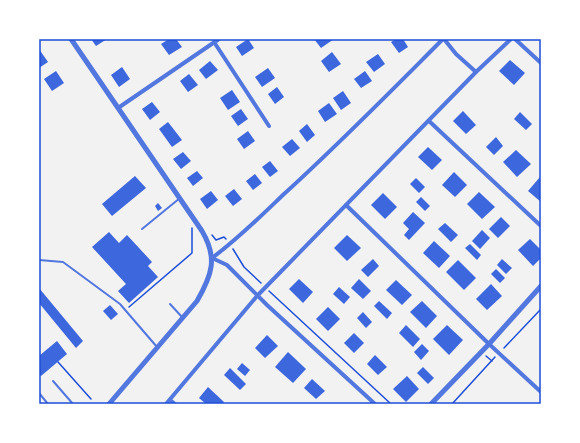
<svg xmlns="http://www.w3.org/2000/svg" width="580" height="443" font-family="Merriweather,serif">
	<style>
		.building { fill: #3d67dc }
		.lines { fill: none; stroke-linecap: round; stroke-linejoin: round }
		.path { stroke: #1d4ed8; stroke-width: 1.5 }
		.service { stroke: #5277de; stroke-width: 2 }
		.minor { stroke: #5277de; stroke-width: 4 }
		.tertiary { stroke: #5277de; stroke-width: 5 }
		.neatline { fill: none; stroke: #1d4ed8; stroke-width: 1.5 }
	</style>
	<rect width="100%" height="100%" fill="#f2f2f2"/>
	<g class="building">
		<polygon points="91,39 107,39 96,46"/>
		<polygon points="169,39 176,39 182,47 169,55 161,44"/>
		<polygon points="248,39 254,48 242,56 236,47"/>
		<polygon points="314,39 334,39 321,48"/>
		<polygon points="396,39 403,39 408,47 399,53 391,42"/>
		<polygon points="39,49 48,62 39,68"/>
		<polygon points="332,52 341,64 329,72 321,61"/>
		<polygon points="378,54 385,64 374,72 366,62"/>
		<polygon points="510,60 525,73 514,85 499,71"/>
		<polygon points="210,61 218,70 206,79 199,70"/>
		<polygon points="122,67 130,79 119,87 111,75"/>
		<polygon points="268,68 275,78 262,87 255,77"/>
		<polygon points="56,71 64,83 52,91 44,79"/>
		<polygon points="365,71 372,81 361,88 354,79"/>
		<polygon points="189,74 198,85 188,92 180,81"/>
		<polygon points="277,87 284,97 275,104 268,94"/>
		<polygon points="232,90 240,102 228,110 220,98"/>
		<polygon points="343,91 351,103 341,110 333,98"/>
		<polygon points="152,102 160,112 150,120 142,109"/>
		<polygon points="329,103 337,114 325,122 318,111"/>
		<polygon points="241,109 248,119 238,126 231,116"/>
		<polygon points="463,111 476,125 466,134 453,121"/>
		<polygon points="520,112 532,124 526,130 514,119"/>
		<polygon points="168,122 182,140 172,147 159,129"/>
		<polygon points="307,124 315,135 307,142 299,131"/>
		<polygon points="248,131 255,141 244,149 237,139"/>
		<polygon points="496,137 503,146 494,155 486,147"/>
		<polygon points="292,139 300,148 290,156 282,147"/>
		<polygon points="428,147 442,160 432,170 418,157"/>
		<polygon points="516,150 531,164 517,177 503,162"/>
		<polygon points="183,152 191,161 181,169 173,159"/>
		<polygon points="270,161 278,171 270,177 262,167"/>
		<polygon points="197,171 203,178 193,186 187,178"/>
		<polygon points="454,172 467,185 455,197 442,185"/>
		<polygon points="255,174 262,183 253,190 246,181"/>
		<polygon points="135,176 146,188 112,216 102,204"/>
		<polygon points="540,177 541,178 541,202 528,191"/>
		<polygon points="416,178 425,187 419,193 410,184"/>
		<polygon points="234,189 242,199 233,206 225,196"/>
		<polygon points="211,191 218,200 207,209 200,199"/>
		<polygon points="479,192 495,207 482,219 467,204"/>
		<polygon points="383,193 397,207 385,219 371,205"/>
		<polygon points="421,197 430,206 425,211 416,202"/>
		<polygon points="158,203 162,208 158,211 155,206"/>
		<polygon points="413,212 425,223 409,240 404,235 409,229 403,223"/>
		<polygon points="501,217 510,226 498,238 489,229"/>
		<polygon points="445,223 458,235 451,242 438,229"/>
		<polygon points="482,230 490,238 480,249 472,241"/>
		<polygon points="109,232 119,243 127,235 152,262 148,266 158,277 129,303 118,291 126,284 92,247"/>
		<polygon points="347,235 361,248 347,261 334,248"/>
		<polygon points="530,239 541,250 541,258 533,266 518,250"/>
		<polygon points="434,241 450,256 439,268 423,253"/>
		<polygon points="470,244 481,255 477,260 465,248"/>
		<polygon points="373,259 379,266 368,277 361,270"/>
		<polygon points="502,259 512,268 506,274 497,265"/>
		<polygon points="458,260 476,278 464,290 446,272"/>
		<polygon points="496,269 505,278 500,283 491,274"/>
		<polygon points="299,279 313,292 303,303 289,289"/>
		<polygon points="359,279 371,291 363,299 351,288"/>
		<polygon points="396,280 412,295 402,305 386,290"/>
		<polygon points="491,284 502,296 487,310 476,299"/>
		<polygon points="339,287 350,297 344,304 333,294"/>
		<polygon points="39,288 83,341 76,348 39,303"/>
		<polygon points="379,301 392,313 387,319 374,306"/>
		<polygon points="422,301 437,316 426,328 410,312"/>
		<polygon points="110,305 118,314 111,320 103,311"/>
		<polygon points="328,307 340,319 328,331 316,319"/>
		<polygon points="363,312 372,322 366,328 357,318"/>
		<polygon points="406,325 420,339 413,347 399,333"/>
		<polygon points="447,325 463,340 449,355 433,339"/>
		<polygon points="354,333 364,343 354,353 344,343"/>
		<polygon points="267,335 278,346 265,358 255,348"/>
		<polygon points="57,341 67,354 41,376 39,374 39,356"/>
		<polygon points="422,344 429,351 421,360 414,352"/>
		<polygon points="288,352 306,369 293,383 275,367"/>
		<polygon points="375,355 387,367 378,375 367,364"/>
		<polygon points="242,363 250,370 245,376 237,369"/>
		<polygon points="423,367 434,378 428,384 417,373"/>
		<polygon points="230,368 246,384 240,390 224,375"/>
		<polygon points="407,376 419,389 406,402 393,389"/>
		<polygon points="312,379 325,391 316,399 304,388"/>
		<polygon points="208,387 224,402 222,404 206,404 199,398"/>
	</g>
	<g class="lines">
		<g class="path">
			<polyline points="212,235 216,240 224,237 226,239"/>
			<polyline points="233,249 244,267 261,283"/>
			<polyline points="269,291 391,404"/>
			<polyline points="129,307 192,253 192,228"/>
			<polyline points="504,348 541,309"/>
			<polyline points="486,356 492,361"/>
			<polyline points="58,362 91,399"/>
			<polyline points="452,404 495,357"/>
		</g>
		<g class="service">
			<polyline points="142,229 180,198"/>
			<polyline points="39,260 63,262 120,304 157,347"/>
			<polyline points="170,304 182,317"/>
			<polyline points="53,381 73,404"/>
			<polyline points="39,393 48,404"/>
		</g>
		<g class="minor">
			<polyline points="444,39 456,54 476,72"/>
			<polyline points="515,39 541,63"/>
			<polyline points="214,42 269,126"/>
			<polyline points="118,108 219,39"/>
			<polyline points="429,121 541,226"/>
			<polyline points="346,205 489,344 541,392"/>
			<polyline points="170,400 175,404"/>
			<polyline points="166,404 257,296 476,72 511,39"/>
			<path d="M375,404L267,305L227,265L212,258C238,239 261,216 284,194C339,144 391,91 443,39"/>
		</g>
		<g class="tertiary">
			<path d="M71,39L202,231C218,258 212,275 197,301L109,404"/>
			<polyline points="431,404 489,344 541,286"/>
		</g>
	</g>
	<rect width="580" height="443" fill="none" stroke="#ffffff" stroke-width="80"/>
	<rect x="40" y="40" width="500" height="363" class="neatline"/>
</svg>
